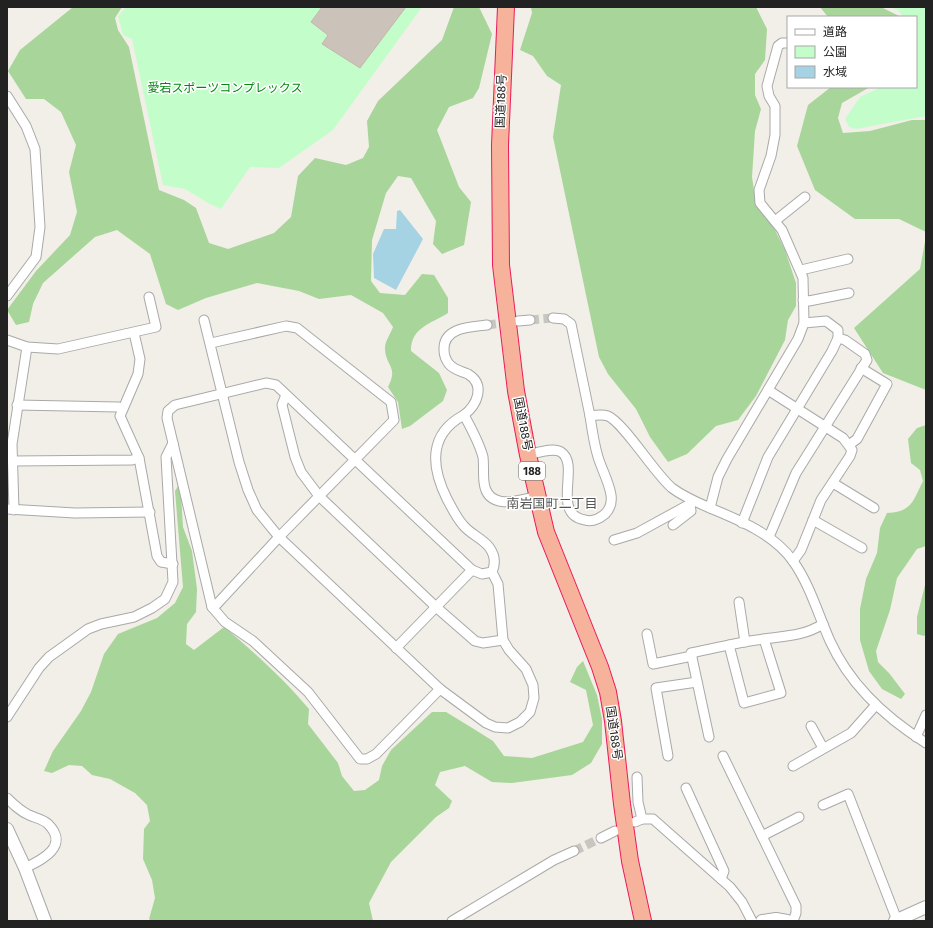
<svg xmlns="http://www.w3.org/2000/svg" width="933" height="928" font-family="'Fira Sans','Noto Sans JP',sans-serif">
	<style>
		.forest { fill: #a8d599 }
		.park { fill: #c3feca }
		.water { fill: #a5d3e3 }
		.building { fill: #cbc2ba; stroke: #c6b7a8 }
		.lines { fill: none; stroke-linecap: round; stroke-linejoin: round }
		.minor-tunnel { stroke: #c8c6c0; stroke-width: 9; stroke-dasharray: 9 4.5; stroke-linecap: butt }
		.minor-casing { stroke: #a9a9a9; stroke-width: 11 }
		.tertiary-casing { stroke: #a9a9a9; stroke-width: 14 }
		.trunk-casing { stroke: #eb1b5a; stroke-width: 18 }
		.minor { stroke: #fff; stroke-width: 9 }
		.tertiary { stroke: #fff; stroke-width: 12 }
		.trunk { stroke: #f7b29c; stroke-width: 16 }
		.labels { text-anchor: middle; stroke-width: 3; stroke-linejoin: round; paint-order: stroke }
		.shield { fill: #fff; stroke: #646464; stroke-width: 1 }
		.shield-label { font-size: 11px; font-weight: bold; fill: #222 }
		.park-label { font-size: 12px; fill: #038713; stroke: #fff }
		.street-label { font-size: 12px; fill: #222; stroke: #fff }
		.neighbourhood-label { font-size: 13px; fill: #555; stroke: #fff }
	</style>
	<rect width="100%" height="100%" fill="#f2efe8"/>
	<g class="forest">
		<path d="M73,7H122L115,18L118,30L129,47L159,190L184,200L196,208L209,243L228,249L274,233L291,217L298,176L315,158L346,165L363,158L369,147L367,121L378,101L442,40L454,7H479L492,34L479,88L473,98L449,107L437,130L459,187L471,202L464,245L442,254L433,244L436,221L411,178L398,176L386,193L372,240L371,281L380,293L405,295L422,274L434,275L448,298V313C431,324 411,327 411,351L439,373L447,390L443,401L410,426L402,429L398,402L388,387C399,366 385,366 385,348C385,341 391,333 393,327L383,313L351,295L319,299L299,291L257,283L206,298L178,310L166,304L150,254L117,230L95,237L43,283L33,304L29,322L16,325L7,310L36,271L70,235L77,212L69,172L76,145L61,112L44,99H26L8,71L20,50Z"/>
		<polygon points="531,7 756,7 767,29 765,60 755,74 755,95 761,109 755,131 752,177 756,204 773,226 785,250 796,283 796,306 788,320 785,340 756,396 738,420 716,426 687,454 668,462 650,437 636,409 608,374 599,357 553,137 561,85 547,76 533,56 520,50 532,13"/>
		<polygon points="820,7 881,7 901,17 828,17"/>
		<polygon points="831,87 870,87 842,103 838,118 843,133 870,131 912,120 926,120 926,232 899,219 855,219 815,190 797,146 808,105"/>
		<polygon points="926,236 926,390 883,373 854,328 920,269"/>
		<path d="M926,425V546L917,549L897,578L890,610L876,651L878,662L889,673L905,694L901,699L882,689L869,671L860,640V609L866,579L877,553L880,528L887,513C912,512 913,501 923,481L920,470L911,463L908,439L917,428Z"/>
		<path d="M178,486L181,495L183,527L192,551L197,589L196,612L187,624L186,644L194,650L224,627C255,653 283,678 309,709L308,724L338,763L342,776L354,791L365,790L379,780L382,766L391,750L432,712H446L469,726L493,741L504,756L532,758L583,742L593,725L586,690L570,682L577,667L583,661L597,695L602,719V744L591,763L572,775L512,783L492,782L465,766L440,772L435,785L452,801L449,808L436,817L391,862L369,903L373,921H151L149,919L155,898L152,880L143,859L144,829L150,821L147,805L135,793L110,779L92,775L82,766L69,765L52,773L44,771L53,751L81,711L91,692L104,654L118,634L157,618L175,603L183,587L175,491Z"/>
		<polygon points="926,581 926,634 924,636 917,634 917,617"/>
	</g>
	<g class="park">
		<polygon points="126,7 422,7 333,130 279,168 250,167 221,209 208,203 185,189 163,185 132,39 123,35 118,16"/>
		<polygon points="889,7 926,7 926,116 856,129 849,127 845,119 860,97 881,87 916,87 916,17 903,17 898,10"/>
	</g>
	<polygon class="water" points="400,210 423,239 396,290 374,278 373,254 384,229 396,229 397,211"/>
	<polygon class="building" points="322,7 406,7 360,68 322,44 328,35 311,22"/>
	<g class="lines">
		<g class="minor-tunnel">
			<polyline points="530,320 553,318"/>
			<polyline points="487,325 511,322"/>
			<polyline points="574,851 601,838"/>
		</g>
		<defs>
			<g id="minor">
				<polyline points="7,96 26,126 35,149 40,227 36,257 7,296"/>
				<polyline points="775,221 805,197"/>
				<polyline points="801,270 848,259"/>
				<polyline points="803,300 809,301 849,293"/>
				<path d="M553,318L564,319L571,324L590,416C596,415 602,414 608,416C624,423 655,474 672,488C684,497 696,502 710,508C739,520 774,534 793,561C810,585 818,614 830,641C850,685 886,718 926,743"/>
				<polyline points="204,320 239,462 248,490 257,510 279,537 440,689 486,723 495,727 508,728 520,722 530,712 534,698 533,685 526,669 509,650 503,640 498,584 492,572"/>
				<polyline points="518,321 530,320"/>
				<polyline points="134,333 140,359 138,374 120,416 139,458 157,556 161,562 173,564"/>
				<polyline points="7,340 27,347 58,349 156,327 149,297"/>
				<polyline points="211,343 286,326 297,328 391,402 394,420 279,537 217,604 212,607"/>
				<polyline points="768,390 843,438 852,450 850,456 821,500 801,550 793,561"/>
				<polyline points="286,395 282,405 295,457 301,472 319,496 436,607 475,641 483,643 503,640"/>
				<polyline points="17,405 118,407 123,408"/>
				<path d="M464,415C477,405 486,385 468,374C461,371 454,370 449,364C446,360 444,355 444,350C443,327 471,327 487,325"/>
				<polyline points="849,445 857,439 887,384 861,368"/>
				<path d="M528,455C537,453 553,447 561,452C581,465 550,514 585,520C592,522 599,519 605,514C610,509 612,502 611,495C609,482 602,470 598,457C594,444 592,430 590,416"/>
				<polyline points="13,461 132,460 139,458"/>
				<polyline points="833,483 874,508"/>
				<polyline points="710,508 718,477 727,459 798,339 804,323 803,278 782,230 760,203 759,190 771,156 775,135 775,106 769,96 767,86 778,46 782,43 788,43"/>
				<polyline points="7,509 75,513 150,512"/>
				<polyline points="14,510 12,444 27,347"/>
				<polyline points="813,520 862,548"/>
				<polyline points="742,523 768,457 832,351 838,338 838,330 826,321 804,323"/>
				<polyline points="673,525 691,511 690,504"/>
				<polyline points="769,537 796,473 867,360 865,354 845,340 838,338"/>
				<polyline points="614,540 637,533 690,504 692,501"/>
				<polyline points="739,602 745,642"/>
				<polyline points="647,634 653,664 692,656"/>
				<polyline points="729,645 744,703 781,693 764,639"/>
				<polyline points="396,648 472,570"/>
				<path d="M440,689L376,754L367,759H360L308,692L253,641L225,622L212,607L167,418L168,411L175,405L266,383L276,385L472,570L482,574L492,572C496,563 495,555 489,547C482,538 470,534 463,525C456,517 452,508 447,499C431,467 428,434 464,415C471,428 479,442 483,457C484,466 483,474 484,482C487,511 519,501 537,496"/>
				<polyline points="7,717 39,668 49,657 88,629 101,624 134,617 152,608 165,599 173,582 166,457 173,443"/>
				<polyline points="811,726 823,748"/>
				<path d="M709,737L691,653C715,648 740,642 764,639C785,636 804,636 823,624"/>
				<polyline points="916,737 926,715"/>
				<polyline points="668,756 656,688 697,682"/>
				<polyline points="723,756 796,906 796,913 793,921"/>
				<polyline points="793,766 851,733 875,706"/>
				<polyline points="637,777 638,802 642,819"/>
				<polyline points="686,788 724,871 721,879"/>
				<path d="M7,798C14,805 20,811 29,815C35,818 43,819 48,824C70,846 42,860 25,868"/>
				<polyline points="823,805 848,794 897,920"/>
				<polyline points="635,822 642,819 653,819 730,887 742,902 752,921"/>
				<polyline points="762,836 799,817"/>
				<polyline points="601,838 615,831"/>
				<polyline points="452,921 554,860 574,851"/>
			</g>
			<g id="tertiary">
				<polyline points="7,829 25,868 45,921"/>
				<polyline points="762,921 776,919 787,921"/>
				<polyline points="895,921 926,907"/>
			</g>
			<polyline id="trunk" points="506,7 500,145 501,265 516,391 528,455 546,532 600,667 608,692 613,721 622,804 630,861 643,921"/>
		</defs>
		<use href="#minor" class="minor-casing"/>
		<use href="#tertiary" class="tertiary-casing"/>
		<use href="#trunk" class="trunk-casing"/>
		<use href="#minor" class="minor"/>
		<use href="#tertiary" class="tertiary"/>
		<use href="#trunk" class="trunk"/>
	</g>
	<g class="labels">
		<rect class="shield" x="519" y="462" width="26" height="18" rx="3"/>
		<g class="shield-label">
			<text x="532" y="475">188</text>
		</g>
		<g class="park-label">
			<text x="225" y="92">愛宕スポーツコンプレックス</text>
		</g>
		<g class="street-label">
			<text transform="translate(501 101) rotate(-88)" y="4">国道188号</text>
			<text transform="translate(523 424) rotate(79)" y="4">国道188号</text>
			<text transform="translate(614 733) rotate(82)" y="4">国道188号</text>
		</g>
		<g class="neighbourhood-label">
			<text x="552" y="508">南岩国町二丁目</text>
		</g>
	</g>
	<rect width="933" height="928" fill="none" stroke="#222222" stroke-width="16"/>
	<rect x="787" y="16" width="130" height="72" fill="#ffffff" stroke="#a7a7a7"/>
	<rect x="795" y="29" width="20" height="6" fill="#ffffff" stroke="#a7a7a7"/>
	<text x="823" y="36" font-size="12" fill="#222222">道路</text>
	<rect x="795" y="46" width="20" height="12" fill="#c3feca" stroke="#a7a7a7"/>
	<text x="823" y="56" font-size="12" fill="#222222">公園</text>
	<rect x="795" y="66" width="20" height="12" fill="#a5d3e3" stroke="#a7a7a7"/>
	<text x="823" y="76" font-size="12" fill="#222222">水域</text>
</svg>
